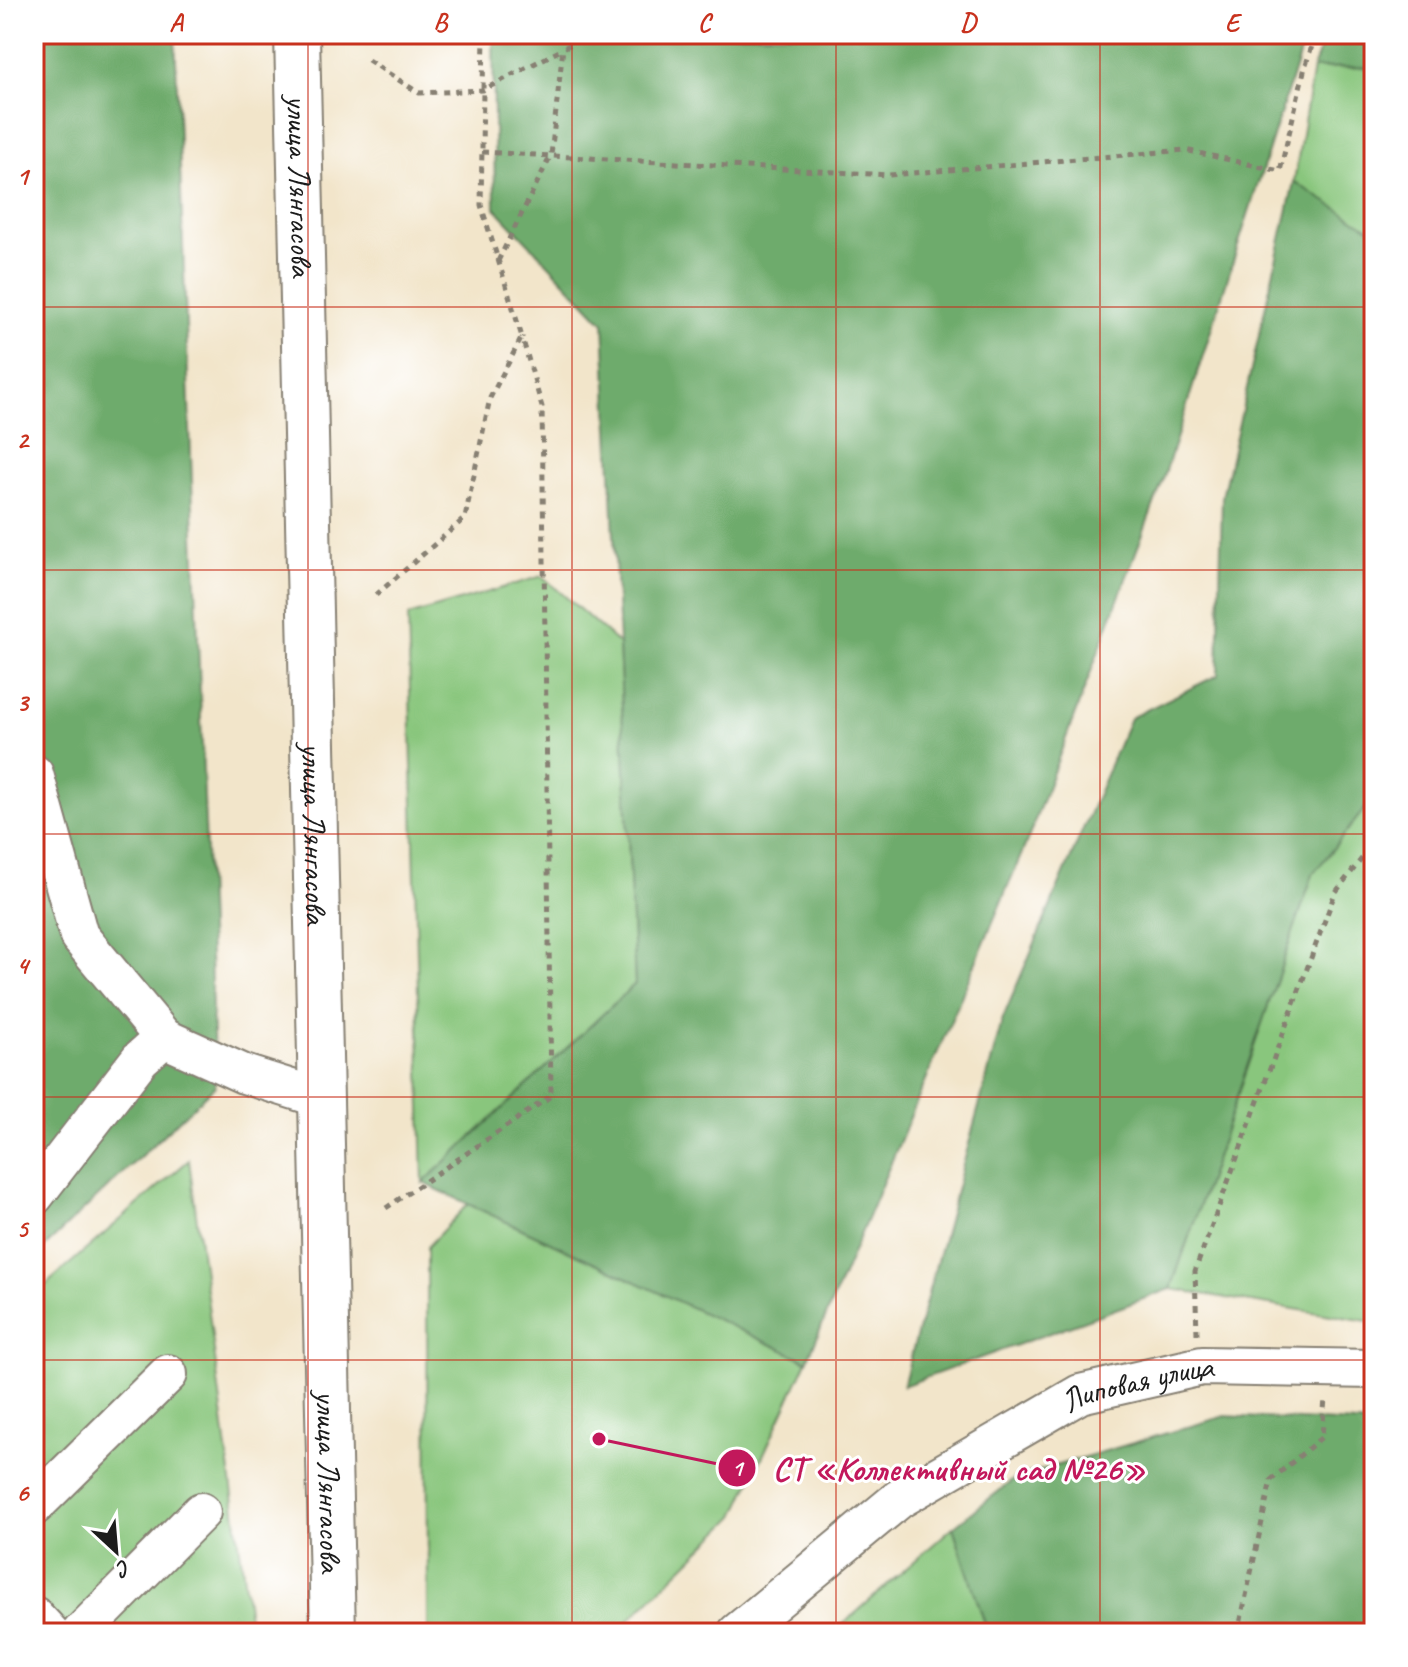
<svg xmlns="http://www.w3.org/2000/svg" width="1408" height="1667" font-family="Caveat,sans-serif">
	<style>
		.green { fill: #89c67d; stroke: #52714c; stroke-width: 2 }
		.forest { fill: #6eab6c; stroke: #456444; stroke-width: 2 }
		.lines { fill: none; stroke-linecap: round; stroke-linejoin: round }
		.minor-casing { stroke: #878073; stroke-width: 42 }
		.major-casing { stroke: #878073; stroke-width: 48 }
		.path { stroke: #878073; stroke-width: 5; stroke-dasharray: 6 6; stroke-linecap: butt }
		.minor { stroke: #fff; stroke-width: 38 }
		.major { stroke: #fff; stroke-width: 44 }
		.grid { fill: none; stroke: #c8321e; stroke-width: 2; stroke-opacity: 0.55 }
		.labels { text-anchor: middle; stroke-width: 6; stroke-linejoin: round; paint-order: stroke }
		.street-label { font-size: 32px; fill: #1c1c1c; stroke: #fff }
		.leader { fill: none; stroke: #c2185b; stroke-width: 3 }
		.callout-dot { fill: #c2185b; stroke: #fff; stroke-width: 3 }
		.mark-label { font-size: 24px; text-anchor: middle; font-weight: bold; fill: #fff }
		.callout-label { font-size: 34px; text-anchor: middle; font-weight: bold; fill: #c2185b; stroke: #fff; stroke-width: 6; stroke-linejoin: round; paint-order: stroke }
		.neatline { fill: none; stroke: #c8321e; stroke-width: 3 }
		.grid-label { font-size: 26px; text-anchor: middle; font-weight: bold; fill: #c8321e }
	</style>
	<rect width="100%" height="100%" fill="#fff"/>
	<filter id="ink" filterUnits="userSpaceOnUse"><feTurbulence type="fractalNoise" baseFrequency=".0125" numOctaves="2"/><feDisplacementMap in="SourceGraphic" scale="16" xChannelSelector="R" yChannelSelector="G"/><feConvolveMatrix kernelMatrix="1 2 1 2 8 2 1 2 1" color-interpolation-filters="sRGB"/></filter>
	<filter id="wash" filterUnits="userSpaceOnUse"><feTurbulence type="fractalNoise" baseFrequency=".006" numOctaves="4" result="noise"/><feDisplacementMap in="SourceGraphic" scale="32" xChannelSelector="R" yChannelSelector="G"/><feGaussianBlur stdDeviation="1.8" result="paint"/><feColorMatrix in="noise" values="0 0 0 0 0 0 0 0 0 0 0 0 0 0 0 0 0 1.4 0 .05"/><feComposite in="paint" operator="in"/></filter>
	<g filter="url(#wash)">
		<rect width="100%" height="100%" fill="#f2e5ca"/>
		<g class="green">
			<polygon points="1374,67 1374,231 1294,182 1313,68"/>
			<polygon points="542,576 619,644 635,984 423,1183 408,616"/>
			<polygon points="1374,797 1374,1322 1171,1289 1313,874"/>
			<polygon points="189,1160 251,1633 34,1633 34,1295"/>
			<polygon points="468,1204 807,1361 735,1516 616,1633 428,1633 427,1247"/>
			<polygon points="953,1527 988,1633 833,1633"/>
		</g>
		<g class="forest">
			<polygon points="34,34 175,34 215,1086 34,1257"/>
			<polygon points="493,34 1306,34 1162,483 1028,839 807,1361 423,1183 635,984 604,323 495,208"/>
			<polygon points="1326,34 1374,34 1374,67 1313,68"/>
			<polygon points="1294,182 1374,231 1374,797 1313,874 1171,1289 903,1386 1003,1018 1130,718 1218,675 1222,497"/>
			<polygon points="1225,1416 1374,1424 1374,1633 988,1633 953,1527 1017,1477"/>
		</g>
	</g>
	<g filter="url(#ink)">
		<g class="lines">
			<defs>
				<g id="minor">
					<polyline points="34,774 79,936 164,1038 244,1074 320,1098"/>
					<polyline points="34,1196 140,1059 164,1038"/>
					<polyline points="34,1506 168,1374"/>
					<polyline points="34,1616 50,1633"/>
					<polyline points="81,1633 201,1512"/>
					<path id="s1" d="M737,1633L899,1499L1080,1394L1202,1366L1374,1369"/>
				</g>
				<g id="major">
					<path id="s2" d="M297,34L333,1633"/>
				</g>
			</defs>
			<use href="#minor" class="minor-casing"/>
			<use href="#major" class="major-casing"/>
			<g class="path">
				<polyline points="368,60 419,93 483,90 563,49"/>
				<polyline points="482,152 889,175 1185,150 1280,171 1305,67 1316,34"/>
				<polyline points="498,261 551,155 563,48 593,34"/>
				<polyline points="376,595 465,518 490,398 522,337 481,205 484,34"/>
				<polyline points="386,1208 551,1096 542,407 522,337"/>
				<polyline points="1197,1334 1195,1271 1335,893 1374,843"/>
				<polyline points="1238,1633 1271,1480 1322,1437 1325,1398"/>
			</g>
			<use href="#minor" class="minor"/>
			<use href="#major" class="major"/>
		</g>
	</g>
	<path class="grid" d="M308,34V1633M572,34V1633M836,34V1633M1100,34V1633M34,307H1374M34,570H1374M34,834H1374M34,1097H1374M34,1360H1374"/>
	<g class="labels">
		<g class="street-label">
			<text dy="11" stroke="none"><textPath href="#s2" startOffset="152">улица Лянгасова</textPath></text>
			<text dy="11" stroke="none"><textPath href="#s2" startOffset="800">улица Лянгасова</textPath></text>
			<text dy="11" stroke="none"><textPath href="#s1" startOffset="478">Липовая улица</textPath></text>
			<text dy="11" stroke="none"><textPath href="#s2" startOffset="1448">улица Лянгасова</textPath></text>
		</g>
	</g>
	<path class="leader" d="M599 1439L737 1468"/>
	<g class="callout-dot">
		<circle cx="599" cy="1439" r="8"/>
		<circle cx="737" cy="1468" r="20"/>
	</g>
	<g class="mark-label">
		<text x="737" y="1476">1</text>
	</g>
	<g class="callout-label">
		<text x="959" y="1480">СТ «Коллективный сад №26»</text>
	</g>
	<rect width="1408" height="1667" fill="none" stroke="#fff" stroke-width="88"/>
	<g transform="translate(116 1551) rotate(154)" stroke="#ffffff" stroke-width="6" paint-order="stroke">
	<path d="M0-6L14 30L0 20L-14 30Z" fill="#1c1c1c"/>
	<text y="-12" font-size="22" font-weight="bold" text-anchor="middle" fill="#1c1c1c">С</text>
	</g>
	<rect x="44" y="44" width="1320" height="1579" class="neatline"/>
	<g class="grid-label">
		<text x="176" y="31">A</text>
		<text x="440" y="31">B</text>
		<text x="704" y="31">C</text>
		<text x="968" y="31">D</text>
		<text x="1232" y="31">E</text>
		<text x="22" y="185">1</text>
		<text x="22" y="448">2</text>
		<text x="22" y="711">3</text>
		<text x="22" y="974">4</text>
		<text x="22" y="1237">5</text>
		<text x="22" y="1501">6</text>
	</g>
</svg>
